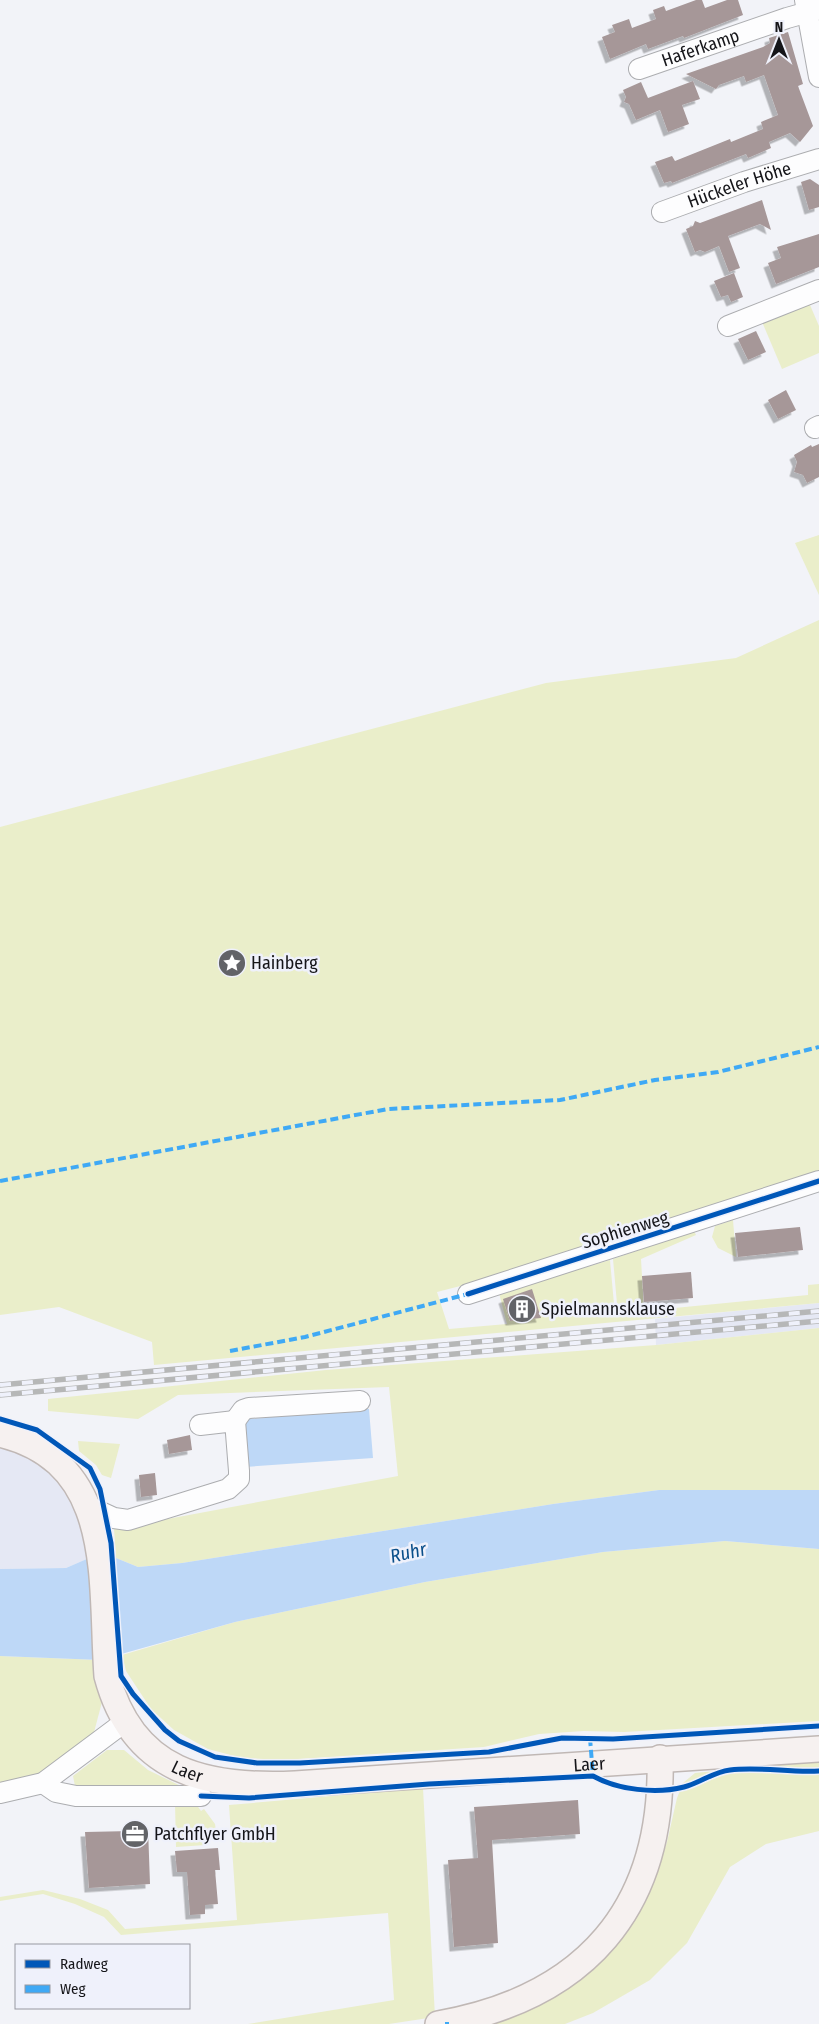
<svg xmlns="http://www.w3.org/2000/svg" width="819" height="2024" font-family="'Fira Sans Condensed',sans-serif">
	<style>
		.built { fill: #e5e8f4 }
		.green { fill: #eaeeca }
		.water { fill: #bed8f7 }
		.building { fill: #a69798; filter: url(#shadow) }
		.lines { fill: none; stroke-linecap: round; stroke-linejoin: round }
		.minor-casing { stroke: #acadb0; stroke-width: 22 }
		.major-casing { stroke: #c0b8b5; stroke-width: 28 }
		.minor { stroke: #fdfdfe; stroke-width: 20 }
		.major { stroke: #f6f1f0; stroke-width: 25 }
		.rail-casing { stroke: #b6b7b7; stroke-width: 5.5 }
		.rail { stroke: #eff1fb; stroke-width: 4; stroke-dasharray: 11; stroke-linecap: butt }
		.quiet { stroke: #3fa9f5; stroke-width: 4; stroke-dasharray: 8 4; stroke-linecap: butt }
		.cycleway-casing { stroke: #eff1fb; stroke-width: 8 }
		.cycleway { stroke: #0057b8; stroke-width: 5 }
		.labels { text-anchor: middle; stroke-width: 5; stroke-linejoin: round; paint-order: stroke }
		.street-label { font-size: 18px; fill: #151519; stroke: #eff1fb }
		.poi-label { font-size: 18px; fill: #151519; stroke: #eff1fb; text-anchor: start }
		.water-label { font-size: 19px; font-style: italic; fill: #0a4f8a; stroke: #eff1fb }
	</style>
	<defs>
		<filter id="shadow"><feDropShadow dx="-4.5" dy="4.5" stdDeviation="0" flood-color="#0004"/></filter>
	</defs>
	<rect width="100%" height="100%" fill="#f2f3f8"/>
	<g class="built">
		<polygon points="819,1303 819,1328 656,1345 655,1319"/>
		<polygon points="0,1444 43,1462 65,1485 84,1518 89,1558 66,1568 0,1569"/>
	</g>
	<g class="green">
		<polygon points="807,298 819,326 819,353 782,369 760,317"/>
		<polygon points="819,535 819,595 795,543"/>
		<polygon points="819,620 819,1172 570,1258 437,1292 449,1329 507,1324 499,1293 610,1260 615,1315 618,1315 613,1259 694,1231 696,1235 641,1259 644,1311 808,1295 808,1285 819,1284 819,1303 154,1365 152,1342 59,1307 0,1315 0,827 546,683 736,658"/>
		<polygon points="733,1220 736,1257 718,1248 712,1237 715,1226"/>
		<polygon points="819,1328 819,1490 659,1490 553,1504 182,1563 138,1567 116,1558 114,1529 398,1476 389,1387 178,1395 138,1419 48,1411 48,1399 326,1370 656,1345"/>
		<polygon points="78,1441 120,1444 111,1478 102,1475 96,1465 79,1451"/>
		<polygon points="725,1541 819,1549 819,1721 624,1732 584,1731 539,1734 484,1747 282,1760 242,1758 208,1749 174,1730 151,1709 126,1671 122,1655 235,1622 425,1582 603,1552"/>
		<polygon points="0,1656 100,1660 102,1702 93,1736 40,1774 0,1790"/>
		<polygon points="107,1750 124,1750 148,1770 189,1790 75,1786 73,1776"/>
		<polygon points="819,1761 819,1831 766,1844 730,1867 687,1943 650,1980 593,2013 565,2024 470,2024 628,1922 652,1886 667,1842 677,1798 683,1783 695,1773"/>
		<polygon points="423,1788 435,2017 389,2024 248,2024 394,2000 388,1913 121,1935 104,1917 75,1904 43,1894 0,1901 0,1897 43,1890 80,1899 108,1910 125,1929 237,1920 229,1805"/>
		<polygon points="175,1803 196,1804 201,1811 204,1809 215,1824 216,1831 206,1834 206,1845 176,1847"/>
	</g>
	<g class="water">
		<polygon points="369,1409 373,1458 245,1467 241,1419 266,1418 266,1411"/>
		<polygon points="659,1490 819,1490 819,1549 725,1541 603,1552 425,1582 235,1622 100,1660 0,1656 0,1569 66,1568 89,1558 116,1558 138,1567 182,1563 553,1504"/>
	</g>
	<g class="building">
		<polygon points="696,0 702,0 705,8 727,0 738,0 743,15 684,38 683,36 648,49 646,44 610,59 602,37 615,32 612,25 629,19 632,28 656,19 653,10 664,6 666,11"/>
		<polygon points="788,32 803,84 798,86 813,126 800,142 790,133 769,142 771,148 748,158 746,154 672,183 671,181 664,183 655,162 672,156 675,161 730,139 731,142 763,129 761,122 778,115 764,75 746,82 744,76 719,85 716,89 686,74 763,47 770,43 769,38"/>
		<polygon points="693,81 700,99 682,105 689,124 668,132 660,110 636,120 629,104 624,102 626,97 623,90 641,82 648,98"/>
		<polygon points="810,179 819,185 819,207 809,210 801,182"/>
		<polygon points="762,200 771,230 760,224 728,236 740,268 729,272 719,246 705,252 700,250 695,252 686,229 693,226 695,221 700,223"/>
		<polygon points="819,234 819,267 776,284 768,263 781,258 777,247"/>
		<polygon points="734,273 743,297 731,302 728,295 721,297 714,281"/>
		<polygon points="756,331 766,352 748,360 738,339"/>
		<polygon points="786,390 796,410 778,419 768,400"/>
		<polygon points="819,444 819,477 807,483 803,475 794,472 797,462 794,455 811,445 812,447"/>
		<polygon points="800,1227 803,1250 738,1257 735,1233"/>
		<polygon points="691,1272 693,1298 644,1302 642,1276"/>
		<polygon points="532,1289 541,1318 510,1321 503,1299"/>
		<polygon points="190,1435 192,1450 169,1454 167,1440"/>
		<polygon points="155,1473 157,1495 141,1497 139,1475"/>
		<polygon points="578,1800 580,1834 492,1840 498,1943 454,1947 448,1860 478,1858 474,1807"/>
		<polygon points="148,1828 150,1884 89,1888 85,1832 132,1831 132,1829"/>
		<polygon points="218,1848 220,1870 215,1870 218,1904 205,1905 205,1914 190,1915 187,1872 177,1872 175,1851"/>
	</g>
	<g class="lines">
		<defs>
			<g id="minor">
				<polyline points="805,0 819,77"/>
				<path id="s1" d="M639,69L787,18L819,9"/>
				<path id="s2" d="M662,212L744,182L819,159"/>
				<polyline points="728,326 819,290"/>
				<polyline points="815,428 819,426"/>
				<polyline points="468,1294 819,1181"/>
				<polyline points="235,1421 243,1410 249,1408 360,1401"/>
				<polyline points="88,1506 114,1518 128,1520 228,1489 239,1479 239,1471 235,1421 200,1425"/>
				<polyline points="43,1783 56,1792 76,1796 201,1796"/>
				<polyline points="0,1793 43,1783 126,1721"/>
			</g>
			<g id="major">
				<path id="s3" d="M0,1434C117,1462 100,1582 107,1676C133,1773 206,1788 295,1784L819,1749"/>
				<path d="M438,2024C585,1998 664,1909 660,1758"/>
			</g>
		</defs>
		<use href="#minor" class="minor-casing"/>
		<use href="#major" class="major-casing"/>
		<use href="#minor" class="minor"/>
		<use href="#major" class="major"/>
		<defs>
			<g id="rail">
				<polyline points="0,1385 819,1311"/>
				<polyline points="0,1395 819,1321"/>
			</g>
		</defs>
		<use href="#rail" class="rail-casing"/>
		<use href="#rail" class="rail"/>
		<g class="quiet">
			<polyline points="0,1181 388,1109 560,1100 655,1080 718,1072 819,1047"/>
			<polyline points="230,1351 305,1337 468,1294"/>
			<polyline points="590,1738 593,1776"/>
			<polyline points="447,2022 447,2024"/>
		</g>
		<defs>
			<g id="cycleway">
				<polyline points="468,1294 819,1181"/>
				<polyline points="0,1419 37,1430 90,1468 100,1489 111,1543 121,1676 133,1694 165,1730 179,1741 215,1757 257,1763 300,1763 489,1752 562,1738 613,1739 819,1726"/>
				<path d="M201,1796L249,1798L429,1784L593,1776C618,1790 656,1794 684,1787C700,1783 713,1772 730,1770C759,1766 790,1773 819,1771"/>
			</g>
		</defs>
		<use href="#cycleway" class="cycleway-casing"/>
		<use href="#cycleway" class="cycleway"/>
	</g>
	<defs>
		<symbol id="sight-disc" viewBox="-11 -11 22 22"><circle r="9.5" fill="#626367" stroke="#eff1fb"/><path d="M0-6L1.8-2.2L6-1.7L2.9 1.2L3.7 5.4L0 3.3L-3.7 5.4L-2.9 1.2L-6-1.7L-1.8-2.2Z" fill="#fff"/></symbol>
		<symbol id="building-disc" viewBox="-11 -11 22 22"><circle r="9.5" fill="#626367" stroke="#eff1fb"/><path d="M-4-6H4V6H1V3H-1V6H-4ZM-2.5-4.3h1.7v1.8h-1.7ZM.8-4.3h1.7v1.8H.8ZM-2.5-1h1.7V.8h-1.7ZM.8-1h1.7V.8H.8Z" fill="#fff"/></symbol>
		<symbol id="office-disc" viewBox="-11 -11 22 22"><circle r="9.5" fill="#626367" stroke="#eff1fb"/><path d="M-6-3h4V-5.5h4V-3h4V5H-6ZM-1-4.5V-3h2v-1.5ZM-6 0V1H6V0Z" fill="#fff"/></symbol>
	</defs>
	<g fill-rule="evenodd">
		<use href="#sight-disc" x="216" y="947" width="32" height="32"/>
		<use href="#building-disc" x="506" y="1293" width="32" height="32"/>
		<use href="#office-disc" x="119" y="1818" width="32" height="32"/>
	</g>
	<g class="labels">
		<g class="street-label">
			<text dy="6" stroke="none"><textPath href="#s1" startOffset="65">Haferkamp</textPath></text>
			<text dy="6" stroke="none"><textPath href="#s2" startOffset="82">Hückeler Höhe</textPath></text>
			<text transform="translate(625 1230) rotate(-17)" y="6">Sophienweg</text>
			<text dy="6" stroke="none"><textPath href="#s3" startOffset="824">Laer</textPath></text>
			<text dy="6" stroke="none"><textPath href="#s3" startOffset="420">Laer</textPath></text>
		</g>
		<g class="poi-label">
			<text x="251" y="969">Hainberg</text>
			<text x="541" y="1315">Spielmannsklause</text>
			<text x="154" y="1840">Patchflyer GmbH</text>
		</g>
		<g class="water-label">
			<text transform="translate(408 1552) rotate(-13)" y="7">Ruhr</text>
		</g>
	</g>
	<rect x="15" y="1944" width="175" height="65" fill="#eff1fb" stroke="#9899a1"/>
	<rect x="25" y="1960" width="25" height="8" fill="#0057b8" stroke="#9899a1"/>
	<text x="60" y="1969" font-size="15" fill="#151519">Radweg</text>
	<rect x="25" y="1985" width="25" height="8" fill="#3fa9f5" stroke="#9899a1"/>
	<text x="60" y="1994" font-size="15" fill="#151519">Weg</text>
	<g transform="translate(779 40)" stroke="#eff1fb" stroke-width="4" paint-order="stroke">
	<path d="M0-4L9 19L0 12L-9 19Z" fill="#151519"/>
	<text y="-8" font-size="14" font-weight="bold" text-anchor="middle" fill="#151519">N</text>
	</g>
</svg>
